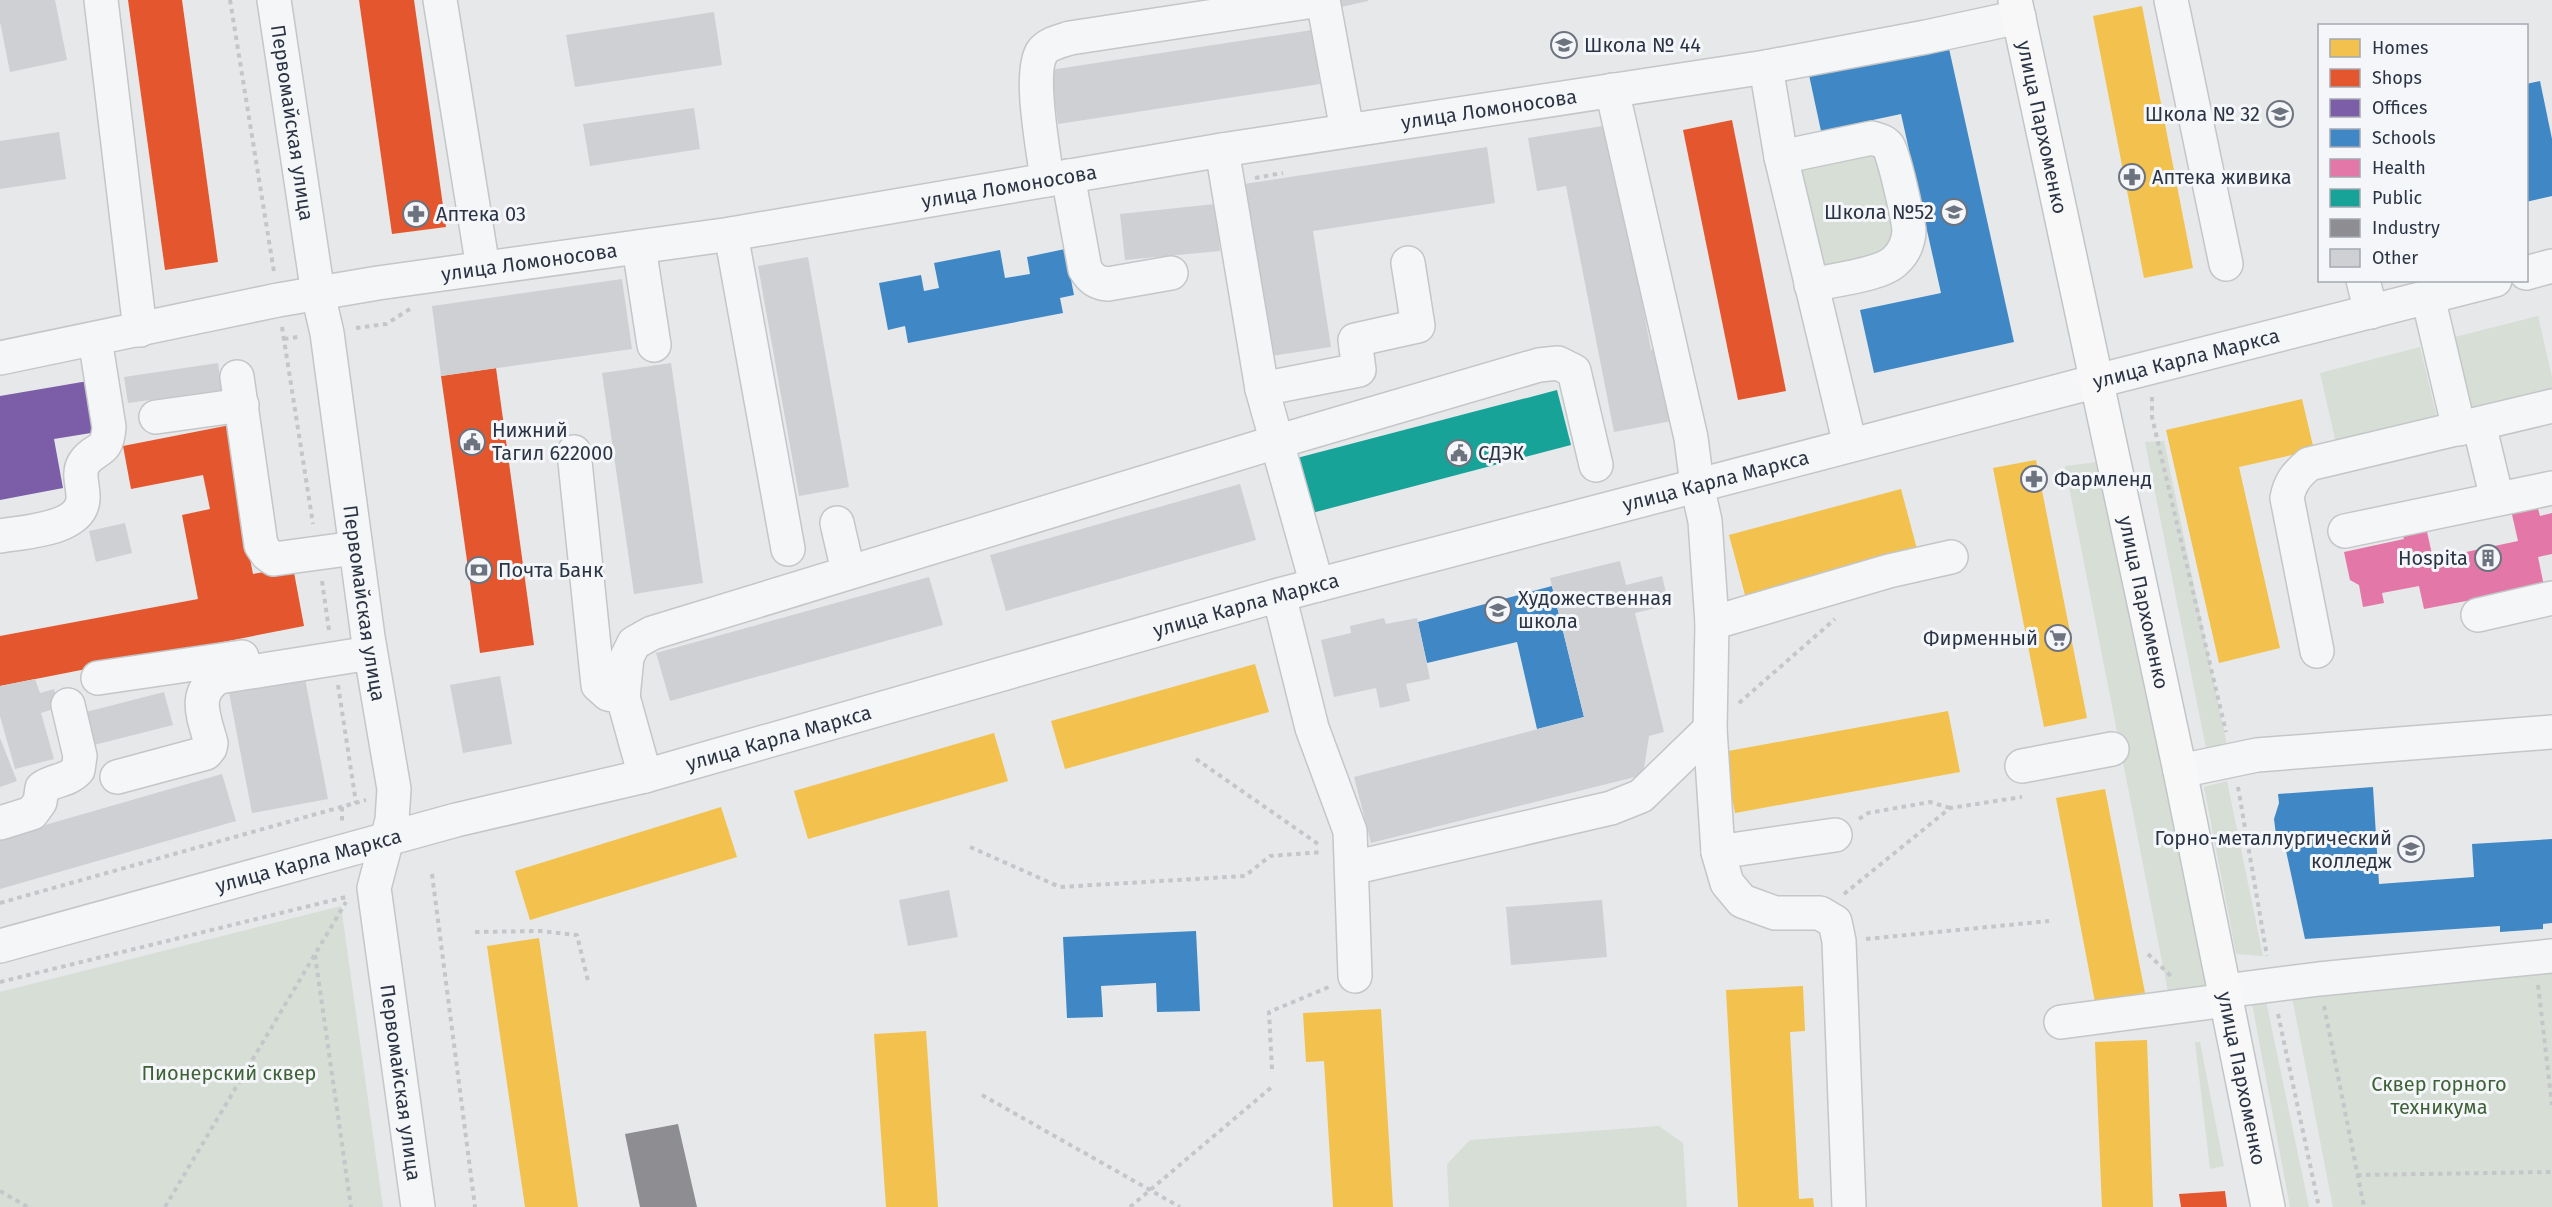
<svg xmlns="http://www.w3.org/2000/svg" width="2552" height="1207" font-family="'Fira Sans',sans-serif">
	<style>
		.green { fill: #d6ded6 }
		.homes { fill: #f2c14e }
		.shops { fill: #e4572e }
		.offices { fill: #7b5ea7 }
		.schools { fill: #3f88c5 }
		.health { fill: #e377a8 }
		.public { fill: #17a398 }
		.industry { fill: #8d8d92 }
		.building { fill: #ced0d3 }
		.lines { fill: none; stroke-linecap: round; stroke-linejoin: round }
		.minor-casing { stroke: #c4c6c8; stroke-width: 36 }
		.major-casing { stroke: #c2c5c8; stroke-width: 36 }
		.path { stroke: #c5c6ca; stroke-width: 4; stroke-dasharray: 4.5 4.5; stroke-linecap: butt }
		.minor { stroke: #f5f6f7; stroke-width: 33 }
		.major { stroke: #f8f8f8; stroke-width: 33 }
		.labels { text-anchor: middle; stroke-width: 6; stroke-linejoin: round; paint-order: stroke }
		.poi-label { font-size: 20px; fill: #2b3445; stroke: #f4f6f9; text-anchor: start }
		.street-label { font-size: 20px; fill: #2b3445; stroke: #f4f6f9 }
		.park-label { font-size: 20px; fill: #3f6138; stroke: #f4f6f9 }
	</style>
	<rect width="100%" height="100%" fill="#e6e8ea"/>
	<g class="green">
		<polygon points="1882,141 1908,258 1817,278 1791,161"/>
		<polygon points="2538,316 2552,377 2552,396 2466,415 2447,339"/>
		<polygon points="2420,347 2437,418 2336,443 2320,373"/>
		<polygon points="2164,441 2228,750 2207,753 2145,442"/>
		<polygon points="2105,461 2210,983 2204,995 2169,997 2065,466"/>
		<polygon points="2227,781 2263,956 2236,954 2204,787"/>
		<polygon points="341,906 383,1207 0,1207 0,992"/>
		<polygon points="2552,973 2552,1207 2333,1207 2292,997"/>
		<polygon points="2265,996 2309,1207 2290,1207 2251,998"/>
		<polygon points="2195,1042 2200,1042 2224,1166 2210,1169"/>
		<polygon points="1659,1126 1683,1143 1687,1207 1449,1207 1447,1164 1470,1140"/>
	</g>
	<g class="homes">
		<polygon points="2142,6 2193,268 2144,278 2093,16"/>
		<polygon points="2302,399 2314,450 2239,467 2280,648 2219,663 2166,430"/>
		<polygon points="2036,460 2087,718 2044,727 1993,468"/>
		<polygon points="1901,489 1917,549 1745,595 1729,535"/>
		<polygon points="1255,664 1269,712 1065,769 1051,721"/>
		<polygon points="1948,711 1960,772 1735,813 1723,752"/>
		<polygon points="994,733 1008,781 808,839 794,791"/>
		<polygon points="2105,789 2145,993 2095,1002 2056,798"/>
		<polygon points="721,807 737,857 530,920 515,871"/>
		<polygon points="539,938 578,1207 525,1207 487,946"/>
		<polygon points="1803,986 1805,1031 1790,1032 1799,1199 1813,1198 1814,1207 1738,1207 1726,990"/>
		<polygon points="1381,1009 1393,1207 1333,1207 1324,1061 1306,1062 1303,1013"/>
		<polygon points="926,1031 938,1207 886,1207 874,1034"/>
		<polygon points="2147,1040 2153,1207 2102,1207 2095,1042"/>
	</g>
	<g class="shops">
		<polygon points="128,0 182,0 218,262 165,270"/>
		<polygon points="359,0 414,0 446,227 392,234"/>
		<polygon points="1732,120 1786,391 1738,400 1683,130"/>
		<polygon points="496,368 534,645 480,653 441,376"/>
		<polygon points="230,425 239,503 253,574 293,567 304,626 0,686 0,636 198,599 182,515 210,509 203,475 131,489 123,446"/>
		<polygon points="2225,1191 2227,1207 2181,1207 2179,1194"/>
	</g>
	<polygon class="offices" points="88,381 97,432 54,439 63,488 0,500 0,396"/>
	<g class="schools">
		<polygon points="1948,44 2014,342 1874,373 1860,310 1941,293 1901,114 1821,131 1809,75"/>
		<polygon points="2540,81 2552,139 2552,196 2526,202 2526,84"/>
		<polygon points="1065,249 1074,295 1060,298 1063,313 908,343 905,326 888,330 879,283 921,275 924,291 939,288 934,263 1000,250 1005,278 1030,274 1027,257"/>
		<polygon points="1552,586 1584,717 1537,729 1517,642 1427,663 1418,622"/>
		<polygon points="2373,787 2379,884 2474,877 2472,844 2552,839 2552,923 2543,924 2543,929 2500,932 2500,926 2305,939 2285,846 2276,835 2274,819 2279,803 2278,794"/>
		<polygon points="1196,931 1200,1011 1157,1012 1156,983 1101,986 1103,1017 1067,1018 1063,937"/>
	</g>
	<polygon class="health" points="2537,505 2540,516 2552,513 2552,554 2538,557 2544,586 2424,609 2419,586 2382,593 2384,603 2363,607 2359,585 2350,580 2344,552 2404,539 2402,532 2426,527 2433,559 2518,541 2511,510"/>
	<polygon class="public" points="1557,390 1571,445 1312,513 1297,458"/>
	<polygon class="industry" points="678,1124 697,1207 640,1207 625,1134"/>
	<g class="building">
		<polygon points="0,0 55,0 67,60 10,72 0,22"/>
		<polygon points="1340,0 1368,0 1368,1 1341,7"/>
		<polygon points="714,12 722,65 575,87 566,35"/>
		<polygon points="1312,30 1320,84 1058,124 1050,70"/>
		<polygon points="694,108 700,149 590,166 583,124"/>
		<polygon points="1609,125 1651,350 1662,347 1677,420 1614,432 1566,186 1537,191 1528,138"/>
		<polygon points="59,132 66,179 0,189 0,141"/>
		<polygon points="1487,147 1495,203 1313,231 1331,347 1271,356 1244,184"/>
		<polygon points="1215,204 1220,251 1125,260 1120,214"/>
		<polygon points="808,257 849,487 799,496 758,266"/>
		<polygon points="622,279 632,349 441,376 432,306"/>
		<polygon points="218,363 222,390 128,403 124,377"/>
		<polygon points="671,363 703,583 634,594 602,373"/>
		<polygon points="1240,484 1256,540 1006,611 990,555"/>
		<polygon points="125,523 132,553 96,562 89,531"/>
		<polygon points="1620,561 1626,585 1662,576 1669,605 1635,613 1664,732 1649,736 1643,775 1371,843 1354,777 1584,717 1550,578"/>
		<polygon points="929,577 943,625 670,701 656,653"/>
		<polygon points="1384,618 1386,624 1417,618 1430,679 1406,684 1410,701 1380,708 1376,688 1334,697 1321,640 1351,633 1350,626"/>
		<polygon points="303,668 328,799 252,813 227,682"/>
		<polygon points="500,676 512,744 463,753 450,685"/>
		<polygon points="35,679 40,693 54,689 60,707 41,713 54,759 15,769 0,716 0,686"/>
		<polygon points="164,692 173,725 94,745 86,712"/>
		<polygon points="0,738 17,781 0,787"/>
		<polygon points="222,774 236,821 0,889 0,838"/>
		<polygon points="949,890 958,937 908,946 899,900"/>
		<polygon points="1602,900 1607,957 1511,965 1506,907"/>
	</g>
	<g class="lines">
		<defs>
			<g id="minor">
				<polyline points="101,0 140,330"/>
				<path id="s1" d="M274,0L318,294L327,333L368,637L394,789L392,820L374,888L418,1207"/>
				<polyline points="440,0 483,268"/>
				<polyline points="1323,0 1347,130"/>
				<polyline points="2171,0 2226,264"/>
				<polyline points="1766,67 1781,157 1850,445"/>
				<polyline points="1612,90 1691,438 1697,485 1705,521 1712,623 1710,729 1718,852 1727,883 1742,901 1775,913 1820,913 1835,922 1839,941 1849,1207"/>
				<polyline points="1222,150 1262,389 1317,585"/>
				<path d="M1781,157L1872,138C1879,140 1884,141 1888,146C1894,154 1909,222 1909,232C1908,243 1904,253 1895,261C1881,275 1832,280 1811,285"/>
				<path d="M1068,176L1085,269C1091,279 1097,283 1108,284L1171,273"/>
				<path d="M1047,180C1044,152 1028,74 1042,52C1047,44 1061,41 1070,38L1320,0"/>
				<polyline points="731,234 788,549"/>
				<polyline points="639,247 654,345"/>
				<polyline points="2526,273 2552,266"/>
				<polyline points="2363,280 2371,312"/>
				<polyline points="2428,297 2459,429"/>
				<path id="s2" d="M0,358L278,300L378,283L731,234L1222,150L1766,67L1926,37L2019,17"/>
				<polyline points="237,377 261,545 267,554 274,559 355,548"/>
				<polyline points="1262,389 1359,370 1355,340 1418,326 1408,263"/>
				<polyline points="156,417 242,405"/>
				<polyline points="2479,424 2497,499"/>
				<polyline points="574,452 598,685 608,694 623,697 645,776"/>
				<polyline points="837,523 848,571"/>
				<polyline points="2345,531 2552,488"/>
				<path d="M0,536C23,532 81,530 83,499C84,487 77,474 84,463C95,446 107,456 109,427L95,339"/>
				<polyline points="1279,595 1312,728 1350,831 1355,976"/>
				<polyline points="2478,615 2552,598"/>
				<polyline points="1712,623 1889,571 1951,557"/>
				<path d="M2317,651L2287,498C2290,482 2297,474 2309,464L2552,406"/>
				<polyline points="98,678 242,657"/>
				<polyline points="623,697 627,657 634,643 652,633 1276,442 1539,365 1558,363 1574,371 1596,465"/>
				<polyline points="2022,766 2112,749"/>
				<polyline points="2180,771 2257,755 2552,732"/>
				<path d="M117,777L206,753L210,748L211,743C204,717 192,693 219,677L370,653"/>
				<path d="M0,823L32,813L40,802L42,788C53,780 68,781 78,770L80,756L68,705"/>
				<polyline points="1718,852 1835,835"/>
				<polyline points="1352,868 1611,808 1641,796 1710,729"/>
				<path id="s3" d="M0,946L456,820L645,776L1279,595L2097,381L2495,280"/>
				<polyline points="2225,991 2319,979 2552,956"/>
				<polyline points="2061,1022 2227,1000"/>
			</g>
			<g id="major">
				<path id="s4" d="M2015,0L2180,771L2268,1207"/>
			</g>
		</defs>
		<use href="#minor" class="minor-casing"/>
		<use href="#major" class="major-casing"/>
		<g class="path">
			<polyline points="230,0 274,272"/>
			<polyline points="1255,178 1283,173"/>
			<polyline points="282,327 313,524"/>
			<polyline points="356,328 386,324 410,309"/>
			<polyline points="284,339 298,337"/>
			<polyline points="2152,397 2152,417 2226,732"/>
			<polyline points="322,581 329,630"/>
			<polyline points="338,685 356,803"/>
			<polyline points="1739,703 1835,619"/>
			<polyline points="1196,759 1321,846"/>
			<polyline points="2238,787 2267,956"/>
			<polyline points="342,807 342,822"/>
			<polyline points="1859,819 1868,813 1930,802 1950,808"/>
			<polyline points="970,847 1060,887 1245,876 1270,856 1323,852"/>
			<polyline points="432,874 475,1207"/>
			<polyline points="1844,894 1950,808 2022,797"/>
			<polyline points="0,903 366,800"/>
			<polyline points="475,932 540,931 577,935 588,981"/>
			<polyline points="1866,939 2049,921"/>
			<polyline points="2148,954 2174,979"/>
			<polyline points="315,955 351,1207"/>
			<polyline points="0,982 346,897"/>
			<polyline points="2538,985 2552,1105"/>
			<polyline points="2324,1006 2364,1207"/>
			<polyline points="2278,1014 2319,1207"/>
			<polyline points="1272,1069 1269,1012 1329,987"/>
			<polyline points="982,1095 1180,1207"/>
			<polyline points="2357,1175 2552,1172"/>
			<polyline points="0,1191 28,1207"/>
			<polyline points="165,1207 346,902"/>
			<polyline points="1130,1207 1273,1086"/>
		</g>
		<use href="#minor" class="minor"/>
		<use href="#major" class="major"/>
	</g>
	<defs>
		<symbol id="school-ring" viewBox="-11 -11 22 22"><circle r="9.5" fill="#f4f6f9" stroke="#6c737f" stroke-width="1.5"/><path d="M0-5L7-2L0 1L-7-2ZM-4 1L0 2.5L4 1V4Q0 6-4 4Z" fill="#6c737f"/></symbol>
		<symbol id="pharmacy-ring" viewBox="-11 -11 22 22"><circle r="9.5" fill="#f4f6f9" stroke="#6c737f" stroke-width="1.5"/><path d="M-2-6h4v4h4v4h-4v4h-4v-4h-4v-4h4Z" fill="#6c737f"/></symbol>
		<symbol id="civic-ring" viewBox="-11 -11 22 22"><circle r="9.5" fill="#f4f6f9" stroke="#6c737f" stroke-width="1.5"/><path d="M-.6-6.5H3V-4.5H.6V-3L4-1V1h2V6H-6V1h2V-1L-.6-3ZM-1.2 2.5V6h2.4V2.5Z" fill="#6c737f"/></symbol>
		<symbol id="building-ring" viewBox="-11 -11 22 22"><circle r="9.5" fill="#f4f6f9" stroke="#6c737f" stroke-width="1.5"/><path d="M-4-6H4V6H1V3H-1V6H-4ZM-2.5-4.3h1.7v1.8h-1.7ZM.8-4.3h1.7v1.8H.8ZM-2.5-1h1.7V.8h-1.7ZM.8-1h1.7V.8H.8Z" fill="#6c737f"/></symbol>
		<symbol id="bank-ring" viewBox="-11 -11 22 22"><circle r="9.5" fill="#f4f6f9" stroke="#6c737f" stroke-width="1.5"/><path d="M-6-4H6V4H-6ZM0-2.3a2.3 2.3 0 1 0 0 4.6a2.3 2.3 0 1 0 0-4.6Z" fill="#6c737f"/></symbol>
		<symbol id="supermarket-ring" viewBox="-11 -11 22 22"><circle r="9.5" fill="#f4f6f9" stroke="#6c737f" stroke-width="1.5"/><path d="M-6-5.5h2.5l.6 2H6L4.5 2H-2.5L-4.4-4H-6ZM-1.5 3.2a1.3 1.3 0 1 0 .1 0ZM3 3.2a1.3 1.3 0 1 0 .1 0Z" fill="#6c737f"/></symbol>
		<symbol id="university-ring" viewBox="-11 -11 22 22"><circle r="9.5" fill="#f4f6f9" stroke="#6c737f" stroke-width="1.5"/><path d="M0-5L7-2L0 1L-7-2ZM-4 1L0 2.5L4 1V4Q0 6-4 4Z" fill="#6c737f"/></symbol>
	</defs>
	<g fill-rule="evenodd">
		<use href="#school-ring" x="1549" y="30" width="30" height="30"/>
		<use href="#school-ring" x="2265" y="99" width="30" height="30"/>
		<use href="#pharmacy-ring" x="2117" y="162" width="30" height="30"/>
		<use href="#school-ring" x="1939" y="197" width="30" height="30"/>
		<use href="#pharmacy-ring" x="401" y="199" width="30" height="30"/>
		<use href="#civic-ring" x="457" y="427" width="30" height="30"/>
		<use href="#civic-ring" x="1444" y="438" width="30" height="30"/>
		<use href="#pharmacy-ring" x="2019" y="464" width="30" height="30"/>
		<use href="#building-ring" x="2473" y="543" width="30" height="30"/>
		<use href="#bank-ring" x="464" y="555" width="30" height="30"/>
		<use href="#school-ring" x="1483" y="595" width="30" height="30"/>
		<use href="#supermarket-ring" x="2043" y="623" width="30" height="30"/>
		<use href="#university-ring" x="2396" y="834" width="30" height="30"/>
	</g>
	<g class="labels">
		<g class="poi-label">
			<text x="1584" y="52">Школа № 44</text>
			<text x="2260" y="121" text-anchor="end">Школа № 32</text>
			<text x="2152" y="184">Аптека живика</text>
			<text x="1934" y="219" text-anchor="end">Школа №52</text>
			<text x="436" y="221">Аптека 03</text>
			<text x="492" y="437">Нижний<tspan x="492" dy="23">Тагил 622000</tspan></text>
			<text x="1478" y="460">СДЭК</text>
			<text x="2054" y="486">Фармленд</text>
			<text x="2468" y="565" text-anchor="end">Hospita</text>
			<text x="498" y="577">Почта Банк</text>
			<text x="1518" y="605">Художественная<tspan x="1518" dy="23">школа</tspan></text>
			<text x="2038" y="645" text-anchor="end">Фирменный</text>
			<text x="2392" y="845" text-anchor="end">Горно-металлургический<tspan x="2392" dy="23">колледж</tspan></text>
		</g>
		<g class="street-label">
			<text dy="7" stroke="none"><textPath href="#s2" startOffset="1510">улица Ломоносова</textPath></text>
			<text dy="7" stroke="none"><textPath href="#s1" startOffset="124">Первомайская улица</textPath></text>
			<text dy="7" stroke="none"><textPath href="#s4" startOffset="130">улица Пархоменко</textPath></text>
			<text dy="7" stroke="none"><textPath href="#s2" startOffset="1024">улица Ломоносова</textPath></text>
			<text dy="7" stroke="none"><textPath href="#s2" startOffset="538">улица Ломоносова</textPath></text>
			<text dy="7" stroke="none"><textPath href="#s3" startOffset="2264">улица Карла Маркса</textPath></text>
			<text dy="7" stroke="none"><textPath href="#s3" startOffset="1778">улица Карла Маркса</textPath></text>
			<text dy="7" stroke="none"><textPath href="#s4" startOffset="616">улица Пархоменко</textPath></text>
			<text dy="7" stroke="none"><textPath href="#s1" startOffset="610">Первомайская улица</textPath></text>
			<text dy="7" stroke="none"><textPath href="#s3" startOffset="1292">улица Карла Маркса</textPath></text>
			<text dy="7" stroke="none"><textPath href="#s3" startOffset="806">улица Карла Маркса</textPath></text>
			<text dy="7" stroke="none"><textPath href="#s3" startOffset="320">улица Карла Маркса</textPath></text>
			<text dy="7" stroke="none"><textPath href="#s4" startOffset="1102">улица Пархоменко</textPath></text>
			<text dy="7" stroke="none"><textPath href="#s1" startOffset="1096">Первомайская улица</textPath></text>
		</g>
		<g class="park-label">
			<text x="229" y="1080">Пионерский сквер</text>
			<text x="2439" y="1091">Сквер горного<tspan x="2439" dy="23">техникума</tspan></text>
		</g>
	</g>
	<rect x="2318" y="24" width="210" height="258" fill="#f4f6f9" stroke="#a4a8b1" stroke-width="1.5"/>
	<rect x="2330" y="39" width="30" height="18" fill="#f2c14e" stroke="#a4a8b1" stroke-width="1.5"/>
	<text x="2372" y="54" font-size="18" fill="#2b3445">Homes</text>
	<rect x="2330" y="69" width="30" height="18" fill="#e4572e" stroke="#a4a8b1" stroke-width="1.5"/>
	<text x="2372" y="84" font-size="18" fill="#2b3445">Shops</text>
	<rect x="2330" y="99" width="30" height="18" fill="#7b5ea7" stroke="#a4a8b1" stroke-width="1.5"/>
	<text x="2372" y="114" font-size="18" fill="#2b3445">Offices</text>
	<rect x="2330" y="129" width="30" height="18" fill="#3f88c5" stroke="#a4a8b1" stroke-width="1.5"/>
	<text x="2372" y="144" font-size="18" fill="#2b3445">Schools</text>
	<rect x="2330" y="159" width="30" height="18" fill="#e377a8" stroke="#a4a8b1" stroke-width="1.5"/>
	<text x="2372" y="174" font-size="18" fill="#2b3445">Health</text>
	<rect x="2330" y="189" width="30" height="18" fill="#17a398" stroke="#a4a8b1" stroke-width="1.5"/>
	<text x="2372" y="204" font-size="18" fill="#2b3445">Public</text>
	<rect x="2330" y="219" width="30" height="18" fill="#8d8d92" stroke="#a4a8b1" stroke-width="1.5"/>
	<text x="2372" y="234" font-size="18" fill="#2b3445">Industry</text>
	<rect x="2330" y="249" width="30" height="18" fill="#ced0d3" stroke="#a4a8b1" stroke-width="1.5"/>
	<text x="2372" y="264" font-size="18" fill="#2b3445">Other</text>
</svg>
